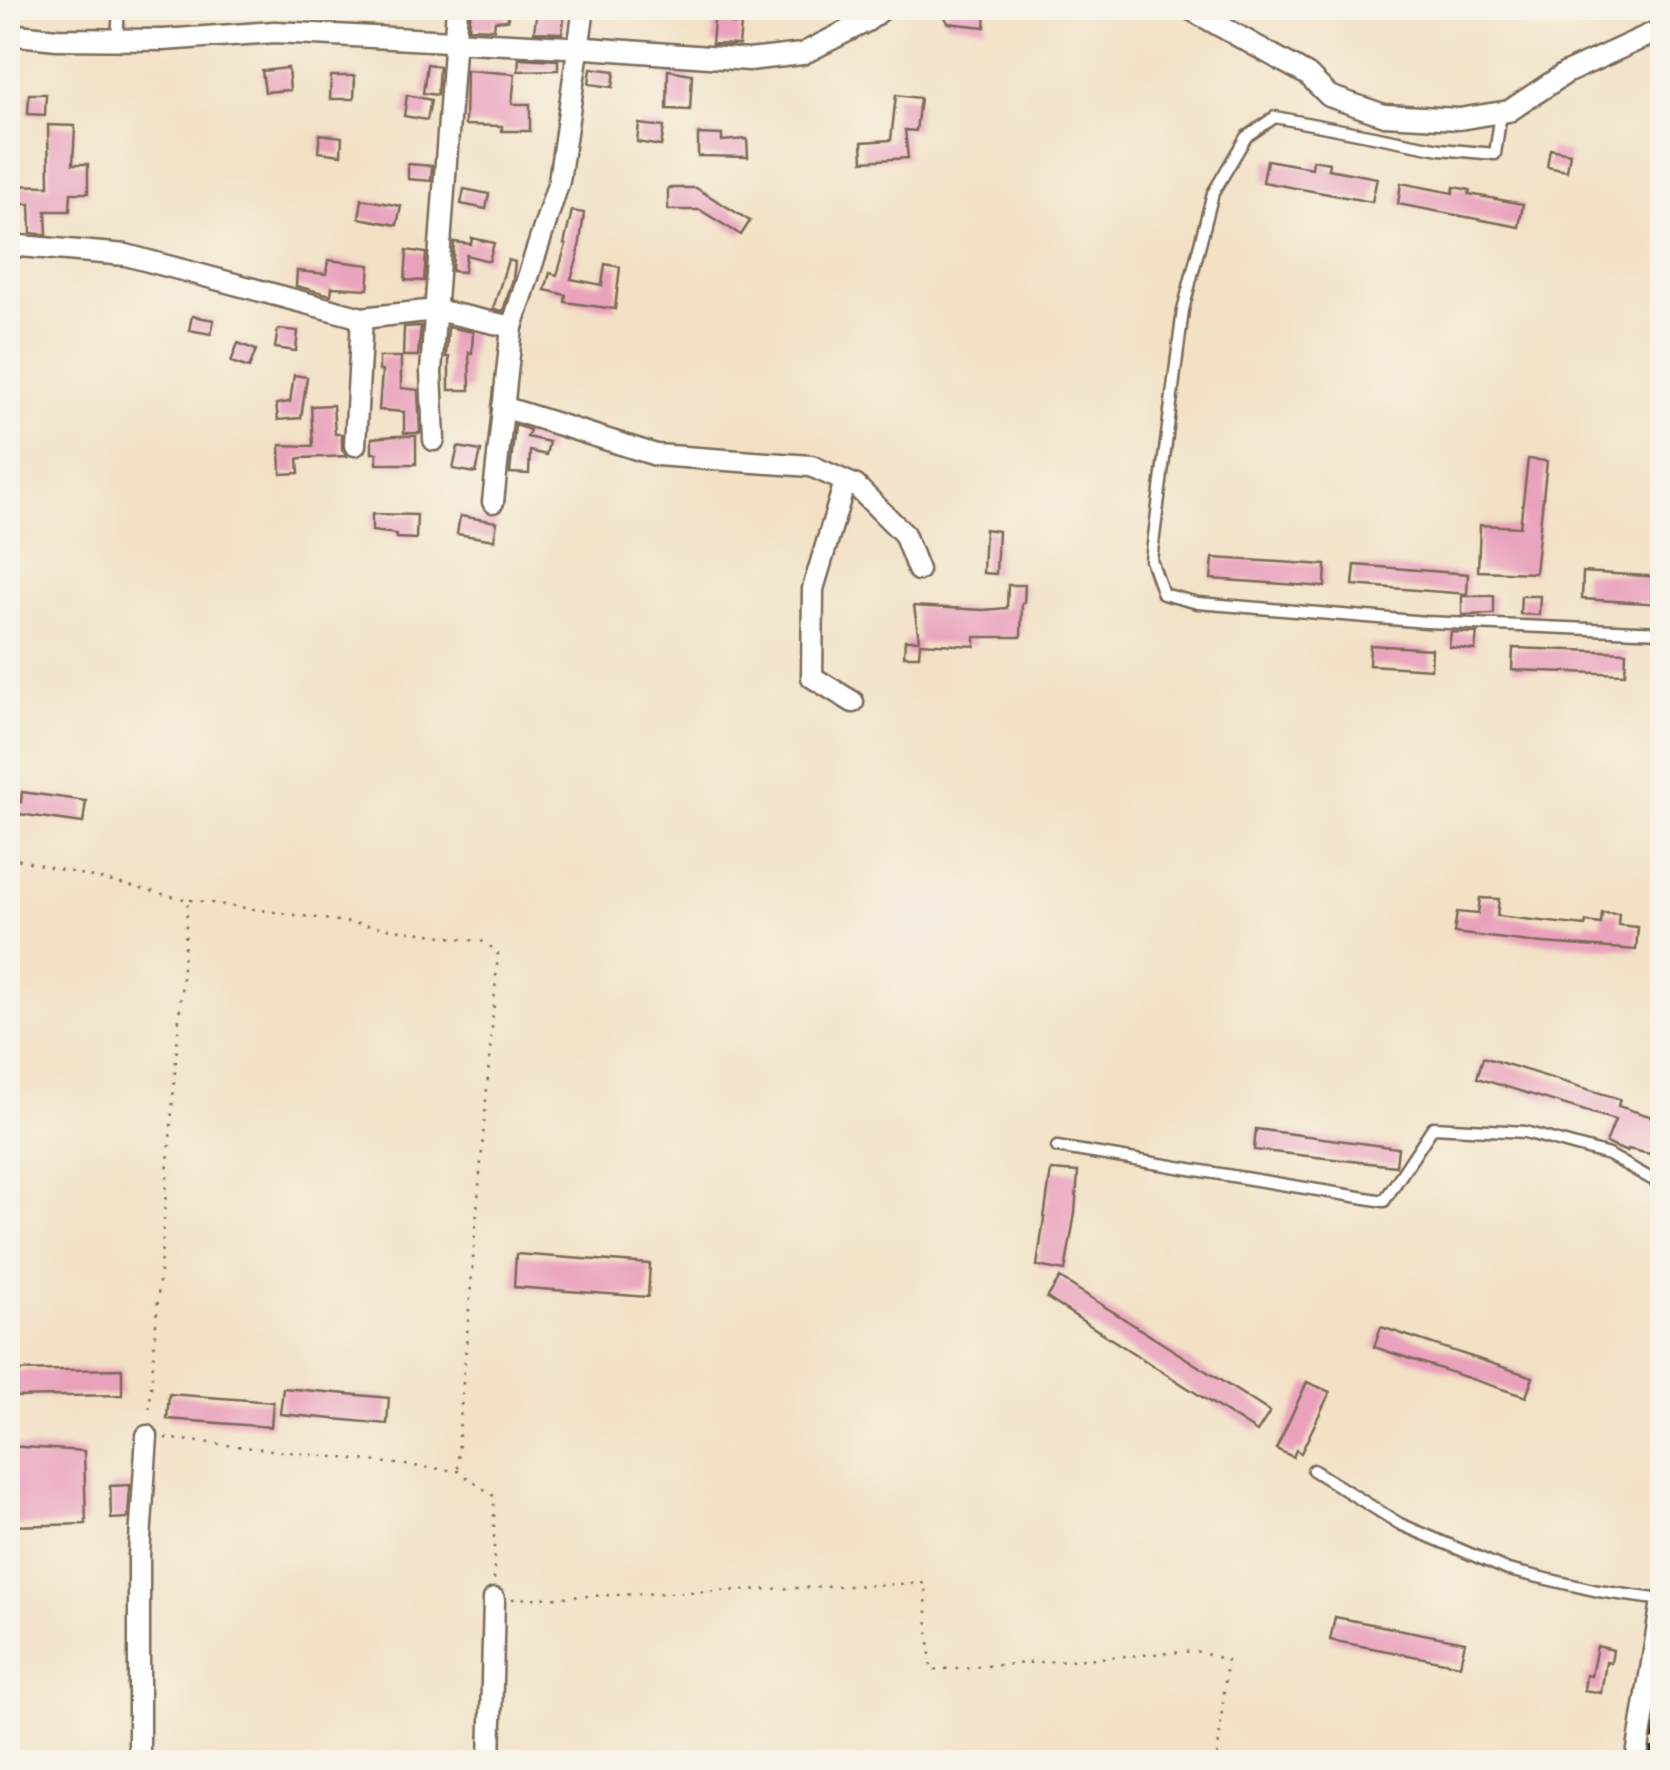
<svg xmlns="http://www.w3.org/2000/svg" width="1670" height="1770" font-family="'IM FELL DW Pica',serif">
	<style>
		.building { fill: #e9a1bc }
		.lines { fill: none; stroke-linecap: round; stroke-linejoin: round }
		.service-casing { stroke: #7b6a58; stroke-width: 15 }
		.minor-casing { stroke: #7b6a58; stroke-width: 25 }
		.path { stroke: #7b6a58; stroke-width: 2.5; stroke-dasharray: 2.5 8; stroke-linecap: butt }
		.service { stroke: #fff; stroke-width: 10 }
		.minor { stroke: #fff; stroke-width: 20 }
		.rail { stroke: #3b2a1e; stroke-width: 5; stroke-dasharray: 15 8; stroke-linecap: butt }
	</style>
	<rect width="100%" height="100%" fill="#f7f3e8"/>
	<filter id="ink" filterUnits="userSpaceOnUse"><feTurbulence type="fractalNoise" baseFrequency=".01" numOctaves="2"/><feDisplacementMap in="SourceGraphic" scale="20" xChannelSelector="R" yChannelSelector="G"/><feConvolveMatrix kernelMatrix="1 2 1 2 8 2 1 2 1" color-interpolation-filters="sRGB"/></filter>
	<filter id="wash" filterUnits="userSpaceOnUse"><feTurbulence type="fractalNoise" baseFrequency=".0048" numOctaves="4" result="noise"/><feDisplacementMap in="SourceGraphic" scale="40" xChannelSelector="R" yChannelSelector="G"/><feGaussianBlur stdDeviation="2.25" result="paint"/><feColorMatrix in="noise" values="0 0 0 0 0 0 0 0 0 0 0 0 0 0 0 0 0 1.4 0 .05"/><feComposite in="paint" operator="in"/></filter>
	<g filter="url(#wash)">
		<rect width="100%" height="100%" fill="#f2e1c5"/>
		<g id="blocks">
			<g class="building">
				<polygon points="471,8 507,8 508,20 495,21 494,29 469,28"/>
				<polygon points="715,8 732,8 731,24 741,25 739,45 712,44"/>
				<polygon points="948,8 986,8 985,27 948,23 944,15"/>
				<polygon points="537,9 565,13 562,33 534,32"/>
				<polygon points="519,58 558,60 558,70 518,71"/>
				<polygon points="427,64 439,66 437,95 423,93"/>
				<polygon points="288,68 290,90 265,92 262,71"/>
				<polygon points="591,68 615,71 613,87 589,84"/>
				<polygon points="466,70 515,74 512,104 530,104 530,131 502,131 502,126 465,125"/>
				<polygon points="668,70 692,74 690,110 667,109"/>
				<polygon points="331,76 355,76 354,99 330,99"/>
				<polygon points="29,94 46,94 45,115 28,114"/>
				<polygon points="407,95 431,100 427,120 404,116"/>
				<polygon points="896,95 920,98 916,131 905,130 908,158 863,161 862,142 891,140"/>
				<polygon points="639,124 664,127 661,146 637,142"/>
				<polygon points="48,125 75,126 73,164 88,164 88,193 71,193 70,211 46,211 47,235 31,233 30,204 8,204 8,185 49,186"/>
				<polygon points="320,134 342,137 341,155 318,152"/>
				<polygon points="698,134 722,135 722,141 747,139 748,157 698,156"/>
				<polygon points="1550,149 1570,153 1567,171 1547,167"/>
				<polygon points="1267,160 1312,168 1313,160 1329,163 1328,169 1377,178 1372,202 1263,182"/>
				<polygon points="408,164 432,166 431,181 408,179"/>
				<polygon points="1401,183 1453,193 1454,187 1470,190 1469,194 1523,204 1519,227 1398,204"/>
				<polygon points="668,188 696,188 750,221 741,235 700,210 668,210"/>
				<polygon points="464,189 489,194 486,209 461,204"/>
				<polygon points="362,199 401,206 397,225 359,218"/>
				<polygon points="572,211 584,213 578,256 571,279 602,285 605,264 620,267 615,309 565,302 566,295 545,290 550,273 557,275 566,245 564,244"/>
				<polygon points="472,238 494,243 489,261 466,255 464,272 452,271 454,242 471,244"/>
				<polygon points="407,250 426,253 424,281 405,280"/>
				<polygon points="328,260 370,265 368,289 332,287 331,295 296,286 297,271 326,274"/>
				<polygon points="508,260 515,262 513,279 503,311 493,309"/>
				<polygon points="192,316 214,320 211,334 189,330"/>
				<polygon points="421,326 418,356 403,356 404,327"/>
				<polygon points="448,327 473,332 472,353 469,352 470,390 449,390 449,357 446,357"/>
				<polygon points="278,329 298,331 296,351 275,348"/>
				<polygon points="238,343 256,350 249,368 231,362"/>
				<polygon points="379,357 401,357 401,388 418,390 420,433 404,433 404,412 379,410 382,371 379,371"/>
				<polygon points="294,375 307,377 301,418 278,420 276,404 290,402"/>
				<polygon points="333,405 335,434 342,434 342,450 347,456 301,458 298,459 299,473 281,474 280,445 313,446 311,406"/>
				<polygon points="515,425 530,430 527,437 549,442 546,455 530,451 529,474 510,473"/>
				<polygon points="395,436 416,436 416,464 377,464 377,453 372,453 372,438"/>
				<polygon points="458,447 481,451 476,473 453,469"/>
				<polygon points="1528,459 1547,461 1535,573 1478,571 1480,525 1520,527"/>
				<polygon points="372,514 417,515 416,539 396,538 396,534 372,531"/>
				<polygon points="460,516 497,522 494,540 457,534"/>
				<polygon points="985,529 998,531 996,574 983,573"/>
				<polygon points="1213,558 1326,565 1325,587 1211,579"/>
				<polygon points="1355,565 1468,574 1467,594 1353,585"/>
				<polygon points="1583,572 1662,577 1662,604 1582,599"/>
				<polygon points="1008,585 1025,585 1024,603 1022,603 1021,637 975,637 975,646 920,643 919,656 904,656 905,640 919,640 914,606 983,610 1007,608"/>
				<polygon points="1462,596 1494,596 1494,614 1462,615"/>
				<polygon points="1521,596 1540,596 1539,615 1520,614"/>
				<polygon points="1451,632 1477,633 1475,650 1449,647"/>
				<polygon points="1370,645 1432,649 1431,669 1369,665"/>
				<polygon points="1513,648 1626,652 1625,674 1512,670"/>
				<polygon points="22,792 86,801 83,823 12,813 13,801 21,802"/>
				<polygon points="1480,898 1499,899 1497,916 1585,926 1586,922 1601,924 1602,913 1619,914 1618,925 1638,927 1636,950 1530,942 1454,933 1457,912 1478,914"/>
				<polygon points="1483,1057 1620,1099 1618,1106 1662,1120 1654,1155 1628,1149 1627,1152 1606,1143 1615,1120 1477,1078"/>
				<polygon points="1256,1129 1398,1148 1396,1166 1254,1150"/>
				<polygon points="1051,1170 1078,1172 1075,1213 1065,1271 1037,1266"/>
				<polygon points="516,1254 650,1264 648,1297 514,1287"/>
				<polygon points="1060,1278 1270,1412 1257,1432 1047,1298"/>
				<polygon points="1381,1327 1533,1377 1526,1397 1374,1347"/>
				<polygon points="122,1369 122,1395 8,1397 8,1371"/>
				<polygon points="1307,1382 1330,1392 1301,1453 1296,1450 1293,1457 1276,1449"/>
				<polygon points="283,1388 389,1398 387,1424 280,1414"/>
				<polygon points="169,1394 273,1402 271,1427 167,1419"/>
				<polygon points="8,1446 84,1451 86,1524 8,1526"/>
				<polygon points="130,1485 128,1518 111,1519 110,1486"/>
				<polygon points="1335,1617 1465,1642 1460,1665 1330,1640"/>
				<polygon points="1597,1646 1613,1650 1611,1663 1606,1662 1601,1693 1584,1690 1586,1675 1591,1676"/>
			</g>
		</g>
	</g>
	<g filter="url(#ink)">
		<use href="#blocks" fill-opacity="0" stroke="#7b6a58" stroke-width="2.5"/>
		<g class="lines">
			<defs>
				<g id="service">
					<polyline points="117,39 119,8"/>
					<polyline points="1501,113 1495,154 1440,149 1275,117 1246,137 1213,193 1183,310 1151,560 1163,594 1198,603 1426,622 1662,632"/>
					<polyline points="1057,1147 1384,1201 1433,1127 1525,1132 1609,1155 1662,1185"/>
					<polyline points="1313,1470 1400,1524 1508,1570 1598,1591 1662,1600"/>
					<path d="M1335,1762C1358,1757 1384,1755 1407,1762"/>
				</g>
				<g id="minor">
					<polyline points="1188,8 1308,75 1329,96 1384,115 1459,119 1509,111 1566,73 1662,29"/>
					<polyline points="8,34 57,39 163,40 275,32 587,48 749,60 802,54 867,21 884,8"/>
					<polyline points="8,245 126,255 362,318 355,445"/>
					<polyline points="362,318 436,310 512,327"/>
					<polyline points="503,407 656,455 811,466 856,486 904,534 918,570"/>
					<polyline points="434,440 431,372 457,8"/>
					<polyline points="845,482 813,589 812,677 853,702"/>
					<polyline points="493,502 512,327 559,181 584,8"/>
					<polyline points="139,1762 139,1555 147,1436"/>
					<polyline points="490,1762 494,1599"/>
					<polyline points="1636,1762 1662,1601"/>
				</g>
			</defs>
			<use href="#service" class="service-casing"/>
			<use href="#minor" class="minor-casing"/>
			<g class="path">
				<polyline points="53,8 98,10"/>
				<polyline points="8,857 188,900 149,1416"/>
				<polyline points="190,900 485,942 498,953 459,1432 458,1469"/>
				<polyline points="165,1438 458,1471 494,1496 494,1580"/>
				<polyline points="512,1599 925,1583 931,1670 1195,1651 1227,1660 1217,1762"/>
			</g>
			<use href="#service" class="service"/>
			<use href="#minor" class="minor"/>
			<polyline class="rail" points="1651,1762 1662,1690"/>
		</g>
	</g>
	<rect width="1670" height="1770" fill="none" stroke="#f7f3e8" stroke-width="40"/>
</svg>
